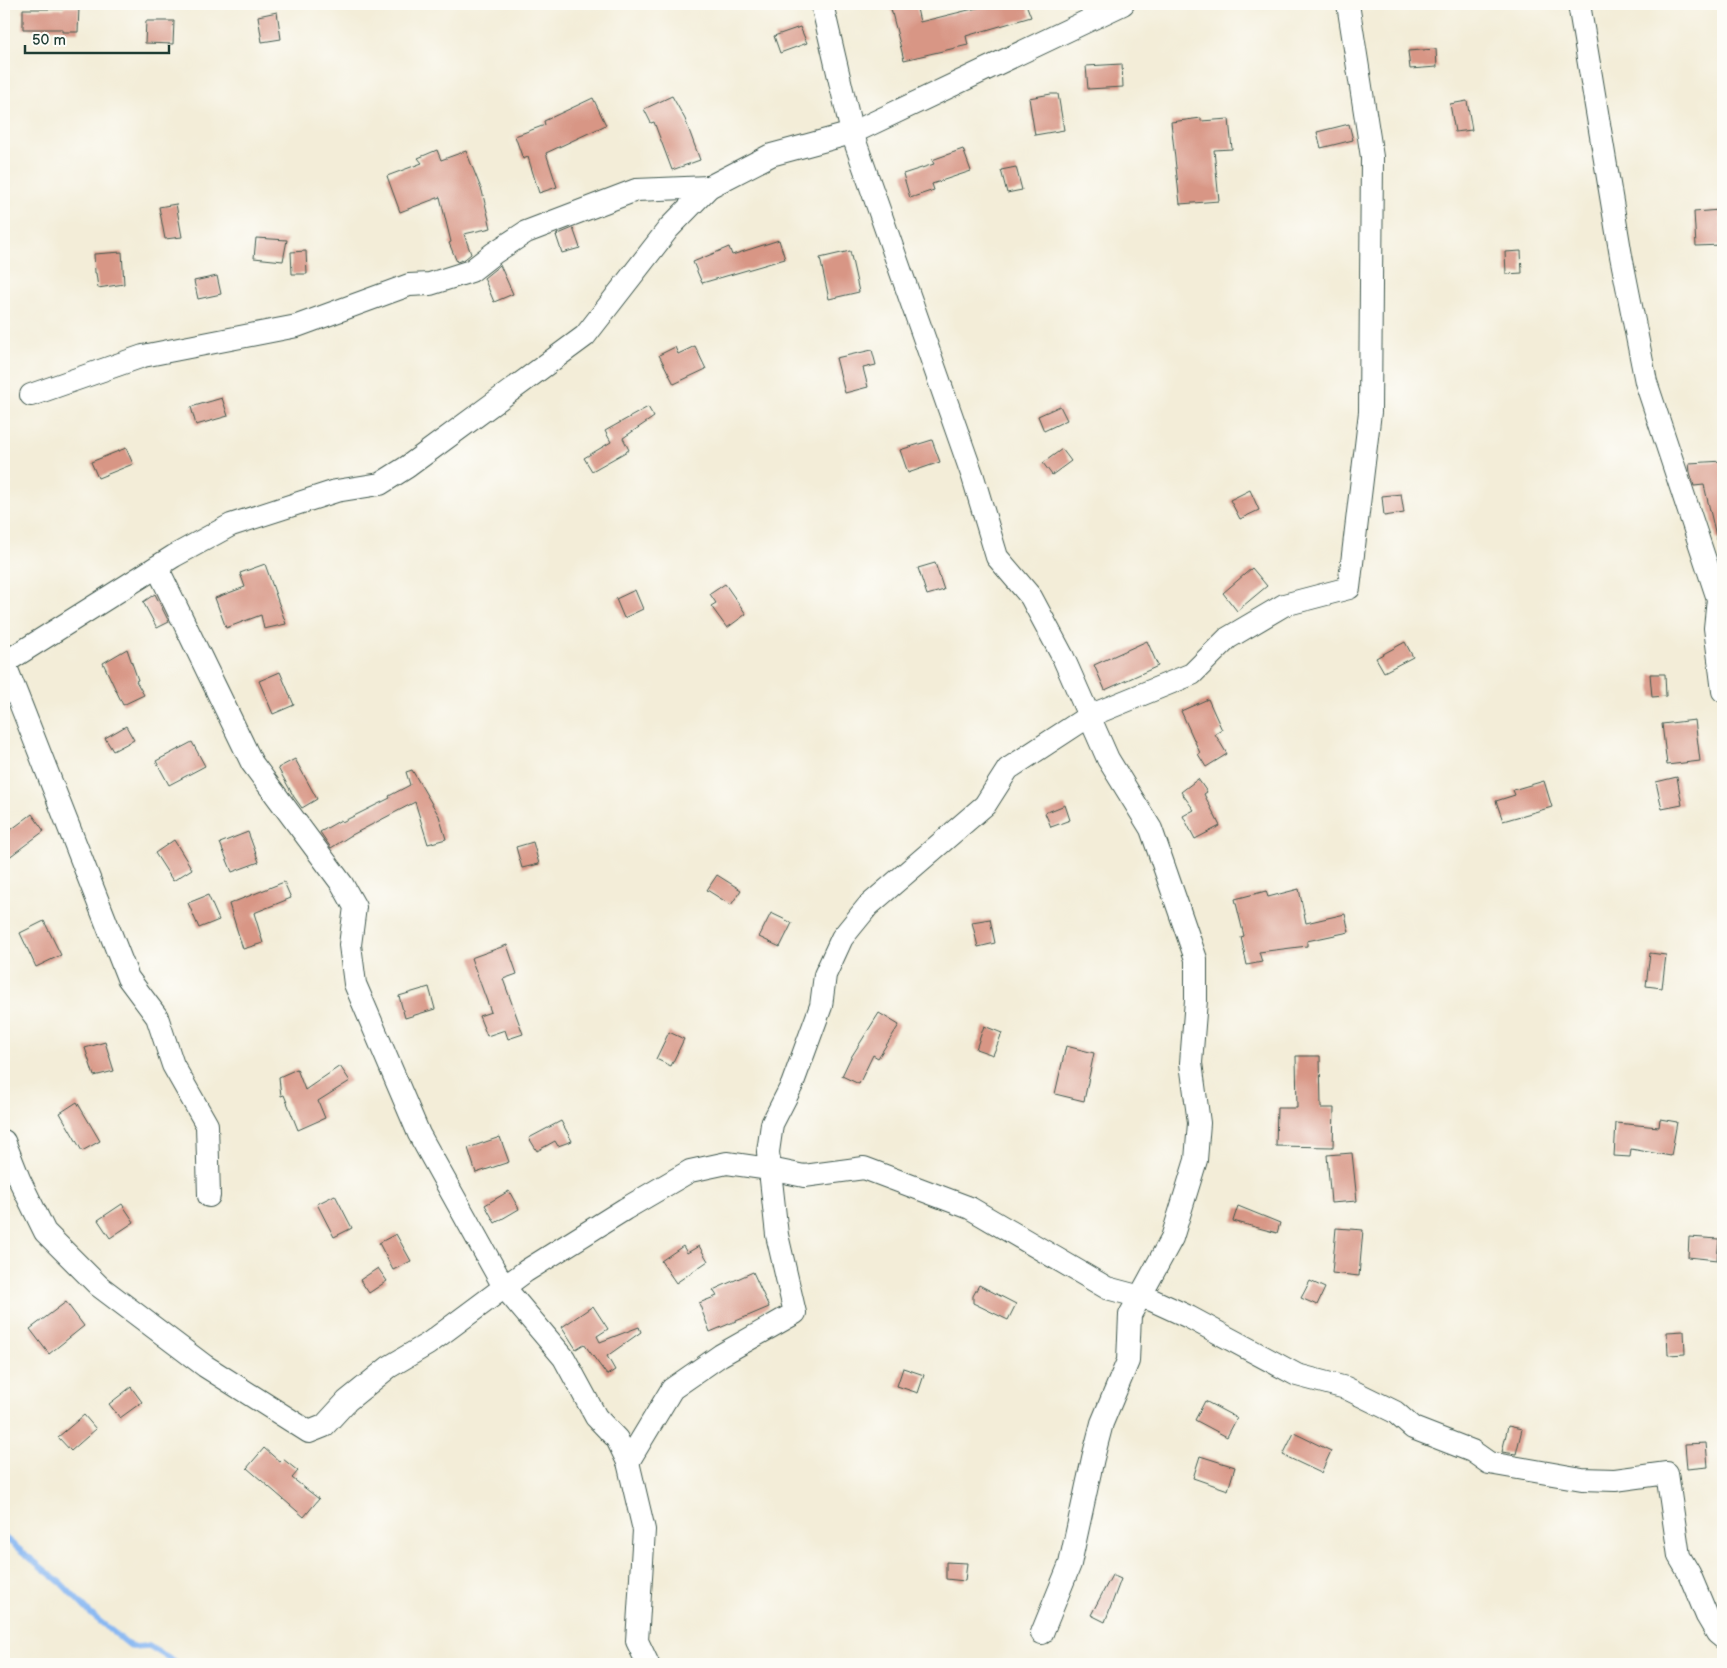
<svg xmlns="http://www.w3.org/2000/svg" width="1727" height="1668" font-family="'Balsamiq Sans',sans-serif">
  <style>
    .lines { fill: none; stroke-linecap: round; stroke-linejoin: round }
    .stream { stroke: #87b7f2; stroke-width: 5.5 }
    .building { fill: #d89685 }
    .street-casing { stroke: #3f574d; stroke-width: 24 }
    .street { stroke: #fff; stroke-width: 22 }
  </style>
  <rect width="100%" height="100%" fill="#fdfcf7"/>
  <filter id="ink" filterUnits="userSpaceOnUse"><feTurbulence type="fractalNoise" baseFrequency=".02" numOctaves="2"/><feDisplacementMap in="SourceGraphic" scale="10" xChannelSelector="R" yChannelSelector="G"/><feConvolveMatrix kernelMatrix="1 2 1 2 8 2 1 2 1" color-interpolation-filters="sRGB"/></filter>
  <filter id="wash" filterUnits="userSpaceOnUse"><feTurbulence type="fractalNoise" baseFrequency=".0096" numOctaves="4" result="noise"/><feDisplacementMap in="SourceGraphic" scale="20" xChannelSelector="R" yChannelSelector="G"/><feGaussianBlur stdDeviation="1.12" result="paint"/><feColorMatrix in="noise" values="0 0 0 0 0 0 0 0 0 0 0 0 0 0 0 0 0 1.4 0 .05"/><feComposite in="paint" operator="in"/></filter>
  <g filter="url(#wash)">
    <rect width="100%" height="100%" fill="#f3edd8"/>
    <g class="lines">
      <polyline class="stream" points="4,1537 61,1583 92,1615 132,1647 149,1646 178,1664"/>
    </g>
    <g id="blocks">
      <g class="building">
        <polygon points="912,4 916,4 920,22 981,7 980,4 1026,4 1031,17 966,36 968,45 904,60 891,9"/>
        <polygon points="63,7 79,7 78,32 62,32 62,29 23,29 23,9 63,9"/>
        <polygon points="277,12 281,39 262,42 258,16"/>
        <polygon points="146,21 174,21 173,44 145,43"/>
        <polygon points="800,27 807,43 780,53 774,36"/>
        <polygon points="1436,49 1437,67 1410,69 1408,51"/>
        <polygon points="1122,64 1123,87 1088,89 1086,66"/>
        <polygon points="1051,94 1058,94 1064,130 1035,135 1029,98"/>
        <polygon points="672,96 685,119 700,160 672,170 654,122 651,123 644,109"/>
        <polygon points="593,98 606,125 546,153 557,187 539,193 528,157 523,159 515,136 545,125 544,121"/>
        <polygon points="1467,101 1472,130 1455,132 1450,104"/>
        <polygon points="1201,118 1201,121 1229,119 1232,149 1214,150 1219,201 1180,204 1171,122"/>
        <polygon points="1349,124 1353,140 1321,148 1317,132"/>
        <polygon points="963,149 971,171 932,184 934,190 910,198 903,174 934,164 932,160"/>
        <polygon points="437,150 441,160 466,151 482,191 491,228 464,234 471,254 465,259 457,262 449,243 451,242 440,197 400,212 387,176 422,163 418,158"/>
        <polygon points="1016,167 1022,190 1007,193 1001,170"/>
        <polygon points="176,204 182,237 165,239 159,207"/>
        <polygon points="1720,210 1722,245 1696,246 1694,212"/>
        <polygon points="573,228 580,248 562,253 556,235"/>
        <polygon points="256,238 287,240 283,261 254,258"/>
        <polygon points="779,240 785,259 702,283 693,262 729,247 732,255"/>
        <polygon points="306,251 307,274 292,274 291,252"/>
        <polygon points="850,251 859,292 829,299 820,258"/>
        <polygon points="1521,251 1522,273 1506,274 1505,252"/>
        <polygon points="122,252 124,284 98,288 96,273 95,273 94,254"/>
        <polygon points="500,265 513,294 494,302 484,278"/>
        <polygon points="217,276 221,294 198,299 194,281"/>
        <polygon points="695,346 706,369 674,384 659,355 675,347 678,354"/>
        <polygon points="872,350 876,365 863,368 868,387 845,393 836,358"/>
        <polygon points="222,398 228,416 196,425 191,407"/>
        <polygon points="1060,406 1067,420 1044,431 1038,416"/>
        <polygon points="648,407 654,417 623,438 629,450 592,471 584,458 611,442 605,431"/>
        <polygon points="932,440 940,462 908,473 900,450"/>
        <polygon points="126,448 133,464 98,478 91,462"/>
        <polygon points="1062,449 1071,461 1052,475 1043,463"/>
        <polygon points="1723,461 1723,539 1717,540 1704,485 1694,486 1690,472 1689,463"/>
        <polygon points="1250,490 1259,510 1240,519 1230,500"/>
        <polygon points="1401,494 1404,513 1384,516 1382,496"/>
        <polygon points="935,563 944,590 927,595 918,568"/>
        <polygon points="265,564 286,624 264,629 261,615 226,628 215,598 245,587 240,573"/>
        <polygon points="1252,568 1267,586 1237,611 1223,593"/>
        <polygon points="725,584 746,614 727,628 711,606 716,603 710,594"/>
        <polygon points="635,590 643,609 624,618 616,599"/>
        <polygon points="155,594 169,622 157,628 143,602"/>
        <polygon points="1147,641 1158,666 1105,690 1094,665"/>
        <polygon points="1405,642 1413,657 1384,672 1376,658"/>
        <polygon points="127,649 138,680 136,681 144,695 123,705 103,663"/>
        <polygon points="280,672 294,705 273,714 259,681"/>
        <polygon points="1650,674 1665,674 1666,696 1652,697"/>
        <polygon points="1208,699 1222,730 1215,734 1227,754 1206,767 1198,754 1200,753 1181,711"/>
        <polygon points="1695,720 1700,761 1667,765 1662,724"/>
        <polygon points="126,726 134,740 113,751 105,738"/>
        <polygon points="192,742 205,766 169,785 156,761"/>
        <polygon points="295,759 317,799 302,808 294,797 278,768"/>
        <polygon points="412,770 439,816 446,839 428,844 415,802 350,836 331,848 320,832 341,820 342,822 390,798 389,796 410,785 406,772"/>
        <polygon points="1677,777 1682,805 1662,809 1656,782"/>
        <polygon points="1198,779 1207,792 1204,794 1220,826 1195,839 1183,816 1194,810 1181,792"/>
        <polygon points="1544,781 1552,807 1503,821 1496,801 1515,795 1513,790"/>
        <polygon points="1065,805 1070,820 1051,827 1045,813"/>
        <polygon points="32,814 44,831 4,861 4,835"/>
        <polygon points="248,832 259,862 232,872 220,843"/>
        <polygon points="174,840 192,869 173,881 155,853"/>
        <polygon points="533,842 539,864 522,868 516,847"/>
        <polygon points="717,875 741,890 731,905 707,890"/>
        <polygon points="284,882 291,898 254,913 263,943 243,949 229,904"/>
        <polygon points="1299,889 1306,923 1345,914 1349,932 1307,941 1307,946 1259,952 1262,962 1247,965 1241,937 1244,936 1235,899 1266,891 1268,897"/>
        <polygon points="208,895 219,920 199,928 188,903"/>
        <polygon points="771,913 792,923 780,947 759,937"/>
        <polygon points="990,919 995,943 978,947 972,922"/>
        <polygon points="44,921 61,955 36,967 20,933"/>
        <polygon points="507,945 517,974 503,979 523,1034 508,1039 505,1030 487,1036 479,1016 491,1012 471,958"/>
        <polygon points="1650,953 1666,955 1662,988 1646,986"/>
        <polygon points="429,987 435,1009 405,1018 399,996"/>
        <polygon points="879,1013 899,1025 878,1058 873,1055 859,1084 842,1076 850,1059"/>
        <polygon points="984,1026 1002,1033 993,1055 976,1049"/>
        <polygon points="669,1032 684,1039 671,1066 656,1059"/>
        <polygon points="105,1042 114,1071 94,1076 85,1048"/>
        <polygon points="1066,1046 1094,1053 1084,1101 1055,1094"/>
        <polygon points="1296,1056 1320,1056 1321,1108 1334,1108 1333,1147 1276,1146 1277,1108 1297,1108"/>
        <polygon points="340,1066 350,1081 318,1101 325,1118 298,1130 284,1095 281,1096 279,1077 297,1069 305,1090"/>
        <polygon points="77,1102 100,1141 82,1151 60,1113"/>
        <polygon points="1660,1119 1677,1122 1671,1156 1631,1149 1630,1157 1614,1156 1616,1123 1659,1127"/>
        <polygon points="561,1121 572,1141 558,1146 555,1141 537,1151 529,1138"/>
        <polygon points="500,1137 509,1162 476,1173 468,1148"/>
        <polygon points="1352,1153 1357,1201 1331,1203 1327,1155"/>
        <polygon points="509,1191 519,1209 495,1223 485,1205"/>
        <polygon points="335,1195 352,1228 334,1237 317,1204"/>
        <polygon points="122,1204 134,1222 110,1238 98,1220"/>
        <polygon points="1238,1206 1280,1223 1277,1233 1233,1221"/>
        <polygon points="1336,1228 1363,1230 1359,1276 1332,1273"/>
        <polygon points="396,1234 411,1261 393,1270 379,1243"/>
        <polygon points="1689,1237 1719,1239 1717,1260 1688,1257"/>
        <polygon points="683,1246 687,1253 699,1246 708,1261 676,1283 661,1261"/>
        <polygon points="378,1268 387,1281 369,1293 360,1280"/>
        <polygon points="753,1272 769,1307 710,1332 699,1303 717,1296 713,1290"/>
        <polygon points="1310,1281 1325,1288 1317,1305 1301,1298"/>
        <polygon points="979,1285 1016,1304 1008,1320 973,1303 973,1296"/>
        <polygon points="66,1302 84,1326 49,1354 30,1329"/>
        <polygon points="593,1306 608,1329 597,1336 600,1342 639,1327 641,1332 607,1356 615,1370 607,1375 584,1344 576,1349 562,1327"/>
        <polygon points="1684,1331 1685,1354 1668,1355 1667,1332"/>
        <polygon points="903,1368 924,1375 918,1393 897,1386"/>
        <polygon points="131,1387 142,1402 120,1418 109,1404"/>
        <polygon points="1205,1401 1237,1418 1227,1437 1195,1420"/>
        <polygon points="84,1415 96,1429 71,1451 58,1437"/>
        <polygon points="1508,1426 1522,1429 1516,1454 1502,1452"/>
        <polygon points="1294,1433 1331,1451 1321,1473 1283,1455"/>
        <polygon points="1706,1443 1708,1467 1687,1469 1685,1444"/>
        <polygon points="264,1448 280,1462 283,1459 298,1471 292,1478 319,1499 304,1517 247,1468"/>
        <polygon points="1200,1456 1235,1467 1228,1490 1193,1478"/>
        <polygon points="946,1562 967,1563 965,1581 946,1579"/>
        <polygon points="1112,1575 1121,1579 1105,1622 1091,1615"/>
      </g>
    </g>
  </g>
  <g filter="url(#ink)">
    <use href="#blocks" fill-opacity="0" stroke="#3f574d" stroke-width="1"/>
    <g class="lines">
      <g class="street-casing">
        <g id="street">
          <polyline points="822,4 852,133 973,477 997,557 1031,597 1063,657 1108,759 1151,829 1196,959 1196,1000 1191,1063 1199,1123 1196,1160 1172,1238 1130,1315 1128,1361 1102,1423 1093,1458 1070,1564 1042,1633"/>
          <polyline points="1579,4 1621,256 1646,382 1718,599 1715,628 1723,691"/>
          <polyline points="31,395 143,356 297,326 409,285 430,284 471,271 494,253 526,232 636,190 709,187"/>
          <polyline points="157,567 252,763 342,884 355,907 350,945 355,984 419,1134 504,1287 564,1358 596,1417 617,1439 628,1462"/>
          <polyline points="4,662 128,978 157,1017 173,1065 207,1125 209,1196"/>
          <polyline points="4,663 174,556 231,525 336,491 380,484 407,467 585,336 669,228 709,187 771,155 852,133 1123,4"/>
          <polyline points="4,1141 19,1179 45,1232 99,1286 205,1366 309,1432 324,1426 347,1401 389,1367 428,1344 526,1271 625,1209 690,1171 727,1163 770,1169 804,1176 864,1168 970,1208 1107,1288 1152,1300 1189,1317 1297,1375 1346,1388 1395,1412 1413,1428 1472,1451 1489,1463 1582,1479 1615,1480 1667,1473 1679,1556 1689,1573 1707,1616 1717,1633 1723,1638"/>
          <polyline points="648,1664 637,1641 644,1530 628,1462 672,1389 721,1355 795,1313 777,1235 768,1152 772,1124 792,1085 821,1006 825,975 842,938 868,906 985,805 1008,769 1089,716 1192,674 1228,638 1284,605 1349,588 1370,412 1372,157 1348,4"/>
        </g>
      </g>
      <use href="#street" class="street"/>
    </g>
  </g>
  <rect width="1727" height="1668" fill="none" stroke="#fdfcf7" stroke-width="20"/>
  <path d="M25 45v8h144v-8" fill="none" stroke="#1f3d34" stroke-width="2.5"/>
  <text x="32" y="45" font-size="15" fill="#1f3d34" stroke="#fdfcf7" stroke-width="4" paint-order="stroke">50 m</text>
</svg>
